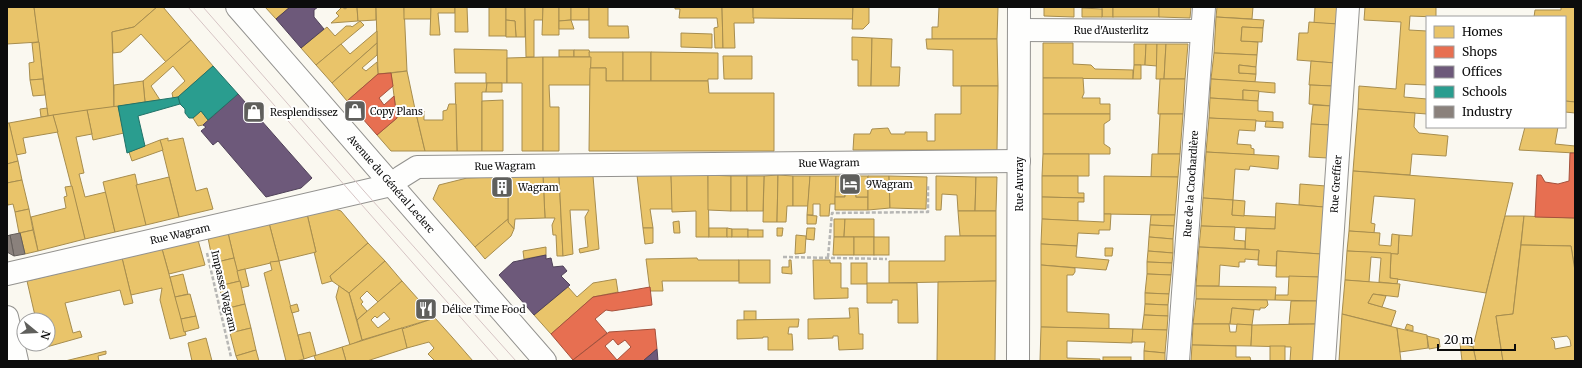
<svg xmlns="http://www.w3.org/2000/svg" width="1582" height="368" font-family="Merriweather,serif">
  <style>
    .homes { fill: #e9c46a; stroke: #a78d4e; fill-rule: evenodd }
    .shops { fill: #e76f51; stroke: #a5513c; fill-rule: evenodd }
    .offices { fill: #6d597a; stroke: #504259 }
    .schools { fill: #2a9d8f; stroke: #217268 }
    .industry { fill: #8a817c; stroke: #645e5a }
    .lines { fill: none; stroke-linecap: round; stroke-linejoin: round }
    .minor-casing { stroke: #93928f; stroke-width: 24 }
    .path { stroke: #b7b7b5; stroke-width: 2.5; stroke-dasharray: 4 2; stroke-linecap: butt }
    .minor { stroke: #fefefd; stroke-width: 22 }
    .tram { stroke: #d6c4c4; stroke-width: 1 }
    .labels { text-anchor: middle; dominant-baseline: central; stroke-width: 4; stroke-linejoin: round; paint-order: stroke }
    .street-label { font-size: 10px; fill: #0c0c0c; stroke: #fff }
    .poi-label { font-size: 10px; fill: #0c0c0c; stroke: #fff; text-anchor: start }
  </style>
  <rect width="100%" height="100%" fill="#faf8f0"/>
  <g class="homes">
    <polygon points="7,7 34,7 39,42 7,44"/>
    <polygon points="34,7 157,7 134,27 112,32 114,107 48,116"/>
    <polygon points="157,7 163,7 191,40 166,62 141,34 121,52 113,53 112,32 134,27"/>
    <polygon points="265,7 290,7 276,19"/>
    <polygon points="342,7 345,9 348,7 357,7 358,21 331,23 339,16 336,13"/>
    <polygon points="357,7 376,7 376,20 358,21"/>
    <polygon points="376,7 404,7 407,71 378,74"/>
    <rect x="404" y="7" width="27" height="12"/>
    <polygon points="431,7 455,7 455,13 438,13 440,35 430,35"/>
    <polygon points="455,7 467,7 468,32 455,32"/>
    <rect x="489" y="7" width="17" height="29"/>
    <polygon points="506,7 525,7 525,37 516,37 515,21 506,20"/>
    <polygon points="525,7 543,7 543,20 534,20 534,57 526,57"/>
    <polygon points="543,7 559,7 559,35 542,35"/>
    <polygon points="559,7 571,7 571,20 559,21"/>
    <rect x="571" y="7" width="18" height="13"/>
    <polygon points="589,7 608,7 608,26 628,26 629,38 589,38"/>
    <polygon points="675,7 722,7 723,48 715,48 714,28 718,27 717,18 679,18 680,9 675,9"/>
    <polygon points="722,7 753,7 754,23 734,23 735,48 723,48"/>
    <polygon points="753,7 853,7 853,19 753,18"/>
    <polygon points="853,7 869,7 869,23 863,29 852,29"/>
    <polygon points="939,7 998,7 997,39 932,39 932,27 938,27"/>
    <polygon points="1044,7 1074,7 1074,17 1044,16"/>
    <rect x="1102" y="7" width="11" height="10"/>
    <rect x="1113" y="7" width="46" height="10"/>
    <polygon points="1159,7 1191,7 1190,18 1159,17"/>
    <polygon points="1217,7 1253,7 1252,19 1216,17"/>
    <polygon points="1315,7 1339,7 1338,24 1314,23"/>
    <polygon points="1365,7 1436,7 1436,17 1410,16 1409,30 1427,31 1427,85 1405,84 1404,97 1427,99 1427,114 1358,109 1359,86 1396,89 1401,22 1364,20"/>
    <polygon points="1561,7 1575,7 1575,102 1565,101 1565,17 1534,17 1535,10 1561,10"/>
    <polygon points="1082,8 1102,9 1102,17 1082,17"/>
    <polygon points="1216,17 1264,20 1263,28 1242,27 1241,41 1258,42 1257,55 1214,53"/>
    <polygon points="506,20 515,21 516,37 506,37"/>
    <polygon points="571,20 574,29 559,29 559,21"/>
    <polygon points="360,21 364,25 316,65 301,48 327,27 335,36 346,26 351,26 352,27"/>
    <polygon points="1309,22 1338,24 1335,63 1297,60 1299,33 1308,33"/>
    <polygon points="1242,27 1263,28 1262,42 1241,41"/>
    <polygon points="377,31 377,43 332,83 316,65 341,44 350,54"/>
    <polygon points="681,33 712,34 712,48 681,47"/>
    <polygon points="852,37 872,38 871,86 858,86 858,60 852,60"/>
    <polygon points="872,38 892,39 891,67 900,67 899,86 871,86"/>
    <polygon points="926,39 997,39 998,86 953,86 953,50 927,49"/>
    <polygon points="191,40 213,66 178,97 173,98 172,93 185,81 173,66 151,86 160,100 145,102 143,81"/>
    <polygon points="39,42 43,79 30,80 29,63 34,62 32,43"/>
    <polygon points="377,43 377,55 362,68 366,71 377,62 378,74 347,101 332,83"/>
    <polygon points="1043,43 1073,43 1073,64 1091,65 1095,69 1133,70 1133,79 1043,78"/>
    <polygon points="1134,44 1146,44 1145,65 1134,65"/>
    <polygon points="1146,44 1157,44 1157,66 1145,65"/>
    <polygon points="1157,44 1166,44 1164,79 1156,79"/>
    <polygon points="1166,44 1188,44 1185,79 1164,79"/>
    <polygon points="454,49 507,50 507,83 486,83 486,73 455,73"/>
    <rect x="559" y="50" width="15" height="7"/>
    <polygon points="574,50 589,50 591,57 574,57"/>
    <polygon points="589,52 623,52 623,81 606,81 606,68 590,68"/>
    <rect x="623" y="52" width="28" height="29"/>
    <polygon points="651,52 718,53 718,79 708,79 708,81 651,81"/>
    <polygon points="1214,53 1257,55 1256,67 1239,65 1239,73 1256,74 1255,82 1211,79"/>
    <polygon points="723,56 752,56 752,79 724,79"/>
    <polygon points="543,57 543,151 522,151 522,83 507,83 507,58"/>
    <polygon points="543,57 591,57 590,85 549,85 550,107 559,107 559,151 543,151"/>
    <polygon points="1311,61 1335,63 1333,86 1309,85"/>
    <polygon points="1134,65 1141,65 1141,79 1133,79"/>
    <polygon points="1239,65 1256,67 1256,74 1239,73"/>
    <polygon points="590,68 606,68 606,81 708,81 709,93 774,93 774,151 589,151"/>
    <polygon points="407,71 415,109 425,151 391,151 377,135 397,118 391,73"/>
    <polygon points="1043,78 1083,78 1084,93 1082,98 1100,98 1100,104 1110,104 1110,114 1043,114"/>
    <polygon points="43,79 45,95 33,96 30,80"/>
    <polygon points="1160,79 1185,79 1183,114 1158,114"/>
    <polygon points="1211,79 1275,83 1275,93 1243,90 1243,100 1210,98"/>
    <polygon points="143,81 145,102 114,107 114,85"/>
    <polygon points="455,83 487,83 486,92 482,92 482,151 457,151"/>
    <polygon points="487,83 502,83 502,92 486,92"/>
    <polygon points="1310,85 1333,86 1332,106 1309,104"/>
    <polygon points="961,86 998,86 997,150 853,150 854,134 870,134 872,129 888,128 891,134 905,134 905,132 927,132 927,141 935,141 935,114 961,114"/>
    <polygon points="1243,90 1259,91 1258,101 1243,100"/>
    <polygon points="1210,98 1258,101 1258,111 1273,112 1273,122 1209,118"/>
    <polygon points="503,100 503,151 482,151 482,101"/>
    <polygon points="1565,101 1575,102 1575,113 1565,112"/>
    <polygon points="449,104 456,104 457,151 425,151 415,109 424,111 424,120 443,120 443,111 447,110"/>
    <polygon points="1313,105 1332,106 1330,125 1311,124"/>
    <polygon points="118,106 124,133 93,140 87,110"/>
    <polygon points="47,108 48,116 41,117 40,109"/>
    <polygon points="1358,109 1415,113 1414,127 1419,133 1448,136 1446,156 1412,154 1410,175 1353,171"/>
    <polygon points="87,110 92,134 76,137 84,173 79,174 85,197 106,192 115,232 85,239 53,115"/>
    <polygon points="201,111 208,120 203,125 198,126 193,118"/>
    <polygon points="1043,114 1110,114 1110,120 1104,124 1104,144 1110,148 1110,154 1043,154"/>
    <polygon points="1160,114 1183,114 1180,154 1158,154"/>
    <polygon points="53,115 58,132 23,138 26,153 16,155 9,123"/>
    <polygon points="1209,118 1256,120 1255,131 1239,130 1237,144 1251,145 1251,148 1254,149 1254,155 1206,152"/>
    <polygon points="1266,121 1283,122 1283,128 1265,127"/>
    <polygon points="7,123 9,123 18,161 7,164"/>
    <polygon points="1311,124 1330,125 1328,158 1309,157"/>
    <polygon points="1525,127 1558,127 1555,144 1575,146 1575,153 1519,150"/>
    <polygon points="168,138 168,141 183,138 196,191 207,188 213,209 179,217 160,140"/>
    <polygon points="160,140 163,150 132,161 129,152"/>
    <polygon points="1206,152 1279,156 1278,169 1250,166 1249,170 1235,169 1233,200 1203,198"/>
    <polygon points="1043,154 1089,154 1089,176 1042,176"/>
    <polygon points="1152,154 1180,154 1178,177 1151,177"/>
    <polygon points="18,161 22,180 7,183 7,164"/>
    <polygon points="1353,171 1513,183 1486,293 1390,278 1391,253 1398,254 1399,235 1412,236 1415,199 1374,196 1371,223 1375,224 1374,233 1349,231"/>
    <polygon points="135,174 146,225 115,232 103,182"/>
    <polygon points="637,175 671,175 673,209 650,209 653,228 643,228"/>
    <polygon points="671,175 708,175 709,237 696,237 696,211 672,212"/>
    <polygon points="708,175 731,176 731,211 708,210"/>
    <polygon points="778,175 777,222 763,222 764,176"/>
    <polygon points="778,175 793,176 793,206 787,206 786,222 777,222"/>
    <polygon points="543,176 559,176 563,256 557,256 556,235 553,235 552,225 555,218 545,218"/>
    <polygon points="543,176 545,218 515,219 514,229 508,222 508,177"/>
    <polygon points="559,176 593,176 599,249 580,253 579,249 588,247 585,217 589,210 570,210 573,254 563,256"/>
    <rect x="731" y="176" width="16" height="35"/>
    <polygon points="747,176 764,176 763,211 747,211"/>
    <polygon points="793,176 810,176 808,206 793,206"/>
    <polygon points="810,176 836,176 835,204 830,204 829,216 820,216 820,204 813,204 813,215 807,215"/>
    <polygon points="836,176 845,176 845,197 835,197"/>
    <polygon points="845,176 856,176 856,197 868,197 868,210 835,210 835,197 845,197"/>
    <rect x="856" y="176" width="12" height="21"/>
    <polygon points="868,176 889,176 890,208 868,210"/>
    <polygon points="889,176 927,177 926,209 890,208"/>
    <polygon points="936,176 976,177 975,211 958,211 957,195 942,194 941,210 936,210"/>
    <polygon points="1042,176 1078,176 1078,193 1084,193 1084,198 1042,197"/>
    <polygon points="1104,176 1178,177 1175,215 1104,214"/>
    <polygon points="169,177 179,217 146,225 136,185"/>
    <polygon points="495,177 508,177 508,197 495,198"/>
    <polygon points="495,177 495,198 508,197 508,219 475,247 433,199 439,185 467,178"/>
    <polygon points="976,177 997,177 996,211 975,211"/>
    <polygon points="22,180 29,209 15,212 13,204 8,205 7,201 7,183"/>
    <polygon points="1300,184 1326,186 1324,207 1299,205"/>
    <polygon points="72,186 85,239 38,251 31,217 66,208 64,197 67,196 65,187"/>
    <polygon points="1042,197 1084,198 1084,202 1078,202 1078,221 1042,219"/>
    <polygon points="1203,198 1233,200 1232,215 1276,217 1275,229 1201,226"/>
    <polygon points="1233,200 1245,201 1244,216 1232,215"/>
    <polygon points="1276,203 1324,207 1321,254 1277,251 1276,266 1258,265 1259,250 1245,249 1246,228 1275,229"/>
    <polygon points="332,208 341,211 368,243 330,276 332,281 322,284 314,252 316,252 307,214"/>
    <polygon points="29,209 33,230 19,233 15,212"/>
    <polygon points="958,211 996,211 996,236 960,236"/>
    <polygon points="307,214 316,252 279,261 269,223"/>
    <polygon points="1104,214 1111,214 1110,230 1099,230 1099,234 1078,233 1077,246 1041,244 1042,219 1104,222"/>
    <polygon points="807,215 817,216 816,224 807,224"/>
    <polygon points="1151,215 1175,215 1174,226 1150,225"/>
    <polygon points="1505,216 1524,216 1513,314 1496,316 1503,361 1476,361 1473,347"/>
    <polygon points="1524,216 1575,218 1575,271 1571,246 1521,245"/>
    <polygon points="508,219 508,222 514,229 511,236 485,259 475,247"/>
    <polygon points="834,219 845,219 844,237 834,237"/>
    <polygon points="845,219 874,219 874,237 844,237"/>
    <polygon points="679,221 680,233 674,233 673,222"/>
    <polygon points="269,223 279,261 237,271 228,233"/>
    <polygon points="1150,225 1174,226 1173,239 1149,237"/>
    <polygon points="1201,226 1235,227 1234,240 1245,241 1245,249 1199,247"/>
    <polygon points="643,228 653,228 653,243 645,244"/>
    <rect x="709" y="228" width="18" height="9"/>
    <polygon points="727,228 732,229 732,237 727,237"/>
    <polygon points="777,228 783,228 782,236 777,236"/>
    <polygon points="807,228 815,228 814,240 806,239"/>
    <rect x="732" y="229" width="16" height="8"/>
    <polygon points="33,230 38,251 25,254 20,233"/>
    <rect x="748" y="230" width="15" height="7"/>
    <polygon points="1349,231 1380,233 1379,245 1391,246 1392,234 1399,235 1398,254 1347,251"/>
    <polygon points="228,233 234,258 213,263 208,238"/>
    <polygon points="796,235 806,236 805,253 795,254"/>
    <polygon points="945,236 996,236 996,281 889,283 889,261 945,261"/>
    <polygon points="834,237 854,237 854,255 833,255"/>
    <rect x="854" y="237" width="20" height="18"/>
    <rect x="874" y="237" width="15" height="18"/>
    <polygon points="1149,237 1173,239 1173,253 1148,251"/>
    <polygon points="198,240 205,265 169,274 162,249"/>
    <polygon points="368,243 385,261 349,293 332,281 330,276"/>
    <polygon points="1041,244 1077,246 1076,257 1109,260 1106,270 1041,265"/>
    <path d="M1521 245 1571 246 1575 271V361H1503L1496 316 1513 314ZM1567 336 1570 340 1571 346 1555 349 1554 341 1551 338Z"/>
    <polygon points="546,247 546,255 524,259 523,251"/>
    <polygon points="1199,247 1259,250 1258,260 1245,259 1245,262 1239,262 1239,267 1220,265 1219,286 1196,286"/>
    <polygon points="1105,248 1113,248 1112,256 1105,256"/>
    <polygon points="162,249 186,335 170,339 160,300 162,288 131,295 122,258"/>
    <polygon points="1148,251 1173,253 1172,263 1147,262"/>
    <polygon points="1277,251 1321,254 1320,277 1276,277"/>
    <polygon points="1347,251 1391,253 1390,278 1398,279 1397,284 1379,282 1381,258 1371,257 1369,282 1345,280"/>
    <polygon points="122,258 133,303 124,305 120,290 65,303 73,333 80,331 82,337 43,348 42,344 48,344 48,320 36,320 27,281"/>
    <polygon points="234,258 240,281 219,286 213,263"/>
    <polygon points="697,258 698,260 739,260 739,281 662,281 663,291 650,291 646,259"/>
    <rect x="739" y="260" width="31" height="23"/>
    <polygon points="789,260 791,260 792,274 782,273 782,267 789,267"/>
    <polygon points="813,260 830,260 830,263 841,263 841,288 848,288 848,298 814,299"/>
    <polygon points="279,261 304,359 296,361 286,361 264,273 272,270 270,262"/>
    <polygon points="385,261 402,281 378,302 367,291 360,298 363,302 361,304 367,311 357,320 349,293"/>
    <polygon points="1147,262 1172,263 1171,275 1147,274"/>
    <rect x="851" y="263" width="16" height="21"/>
    <polygon points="1041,265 1075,268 1075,272 1073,275 1067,275 1067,312 1109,314 1109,329 1041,327"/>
    <polygon points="245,269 249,286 241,288 237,271"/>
    <polygon points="183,274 188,294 175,297 170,277"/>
    <polygon points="1147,274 1171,275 1169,294 1145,293"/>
    <polygon points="1289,276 1320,277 1318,301 1275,300 1275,295 1288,295"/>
    <polygon points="616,279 618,292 593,297 551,334 534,315 568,287 577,297 593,283"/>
    <polygon points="1345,280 1400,284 1398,297 1373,294 1368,303 1396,311 1391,326 1342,314"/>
    <polygon points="240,281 245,304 225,309 219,286"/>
    <path d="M402 281 435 318 362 340 357 320ZM384 312 390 319 378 328 371 320 375 316 377 318Z"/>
    <polygon points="996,281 995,361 937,361 938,282"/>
    <polygon points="867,283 917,283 918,323 898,323 898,300 892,300 892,303 867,303"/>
    <polygon points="339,286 349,293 362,340 350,345 336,297"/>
    <polygon points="1196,286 1276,287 1275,300 1196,299"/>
    <polygon points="1145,293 1169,294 1168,305 1145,304"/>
    <polygon points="190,294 196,316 181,319 175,297"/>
    <polygon points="1373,294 1386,296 1382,307 1368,303"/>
    <polygon points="1196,299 1267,300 1268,305 1265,308 1260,308 1260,310 1232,308 1230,324 1193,324"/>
    <polygon points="1291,301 1318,301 1316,324 1289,324"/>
    <polygon points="245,304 251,328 230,333 225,309"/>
    <polygon points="297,304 299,311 292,313 290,306"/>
    <polygon points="1145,304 1168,305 1168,316 1144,315"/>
    <polygon points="849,308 858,308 859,334 863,334 863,349 839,350 838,336 833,336 833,338 808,339 808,319 850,318"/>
    <polygon points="1232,308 1254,310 1252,325 1230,324"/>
    <rect x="744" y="311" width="12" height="9"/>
    <polygon points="1342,314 1397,328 1401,361 1339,361"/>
    <polygon points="1144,315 1168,316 1167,330 1142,330"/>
    <polygon points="196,316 199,328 184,332 181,319"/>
    <polygon points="435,318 452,337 473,361 435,361 428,354 434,348 429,342 407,348 402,329"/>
    <polygon points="799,319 798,327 789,327 788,334 792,334 793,350 768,350 768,337 763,337 763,338 737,339 737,320"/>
    <polygon points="1193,324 1229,324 1230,332 1236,332 1237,324 1252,325 1251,346 1192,345"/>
    <polygon points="1316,324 1314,361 1290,361 1291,347 1251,346 1252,325"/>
    <polygon points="1407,324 1413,326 1413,331 1405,329"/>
    <polygon points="1041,327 1133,329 1132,343 1067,341 1067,358 1100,359 1100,361 1040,361"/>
    <polygon points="251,328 256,350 236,356 230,333"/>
    <polygon points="402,328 407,348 367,361 346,361 342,347"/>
    <polygon points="1397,328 1427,335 1428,348 1400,352"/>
    <polygon points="1133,329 1167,330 1165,353 1144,351 1145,342 1132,342"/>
    <polygon points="310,332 316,355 304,359 298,335"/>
    <polygon points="1427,336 1439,339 1440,347 1429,349"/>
    <polygon points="206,338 212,361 192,361 188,343"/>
    <polygon points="1460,343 1473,347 1476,361 1462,361"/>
    <polygon points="1192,345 1236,346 1236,357 1250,357 1251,361 1191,361"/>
    <rect x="1270" y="346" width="15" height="15"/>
    <polygon points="342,347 346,361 316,361 314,356"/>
    <polygon points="256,350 259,361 238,361 236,356"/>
    <polygon points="106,351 106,354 98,356 99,361 65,361"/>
    <polygon points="1144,351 1165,353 1165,361 1144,361"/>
    <rect x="1103" y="357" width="28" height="4"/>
  </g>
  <g class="shops">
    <polygon points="391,73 393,86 379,98 384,105 394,96 397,118 377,135 347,101 378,74"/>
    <polygon points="1570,153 1575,153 1575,218 1535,217 1537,175 1541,175 1545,182 1558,184 1569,181"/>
    <polygon points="650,287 652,305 612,311 606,310 595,319 607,333 573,360 551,334 593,297"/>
    <path d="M655 329 657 349 643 361H574L573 360 609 332ZM613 339 618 345 625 340 631 347 617 360 605 346Z"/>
  </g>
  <g class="offices">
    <polygon points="290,7 318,7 314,10 314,17 324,29 301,48 276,19"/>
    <polygon points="238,94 312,178 301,188 266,197 218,141 213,145 201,131 206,127 203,125"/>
    <polygon points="546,255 546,259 551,258 553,267 563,266 567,271 561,276 570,285 534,315 499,275 513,262"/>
    <polygon points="657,349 658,361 643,361"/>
  </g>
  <g class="schools">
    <polygon points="213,66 238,94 208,120 201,111 193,118 189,118 185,113 185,109 180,104 178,97"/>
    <polygon points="178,97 180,104 138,116 145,146 127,153 118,106"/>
  </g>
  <g class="industry">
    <polygon points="20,233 25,254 14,256 10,235"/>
    <polygon points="10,235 14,256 7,252 7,236"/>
  </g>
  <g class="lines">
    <g class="minor-casing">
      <g id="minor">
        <polyline points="237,7 545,361"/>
        <polyline points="1019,30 1202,31"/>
        <polyline points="7,274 391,185 401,177 417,167 1019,161"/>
        <polyline points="7,317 17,361"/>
        <polyline points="1018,361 1019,7"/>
        <polyline points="1178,361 1204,7"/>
        <polyline points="1324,361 1348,7"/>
      </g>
    </g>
    <g class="path">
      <polyline points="207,253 231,357"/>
      <polyline points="783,257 887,259"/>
      <polyline points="828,257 832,213 928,212 928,186"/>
    </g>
    <use href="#minor" class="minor"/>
    <g class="tram">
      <polyline points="188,7 499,361"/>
      <polyline points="203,7 364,191 516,361"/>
    </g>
  </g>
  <defs>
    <g id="shop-square" transform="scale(1.15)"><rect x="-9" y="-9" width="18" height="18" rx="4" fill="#5f5f5c" stroke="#fff"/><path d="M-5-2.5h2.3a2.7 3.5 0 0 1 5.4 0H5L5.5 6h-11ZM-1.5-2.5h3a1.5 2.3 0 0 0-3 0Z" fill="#fff"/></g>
    <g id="hotel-square" transform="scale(1.15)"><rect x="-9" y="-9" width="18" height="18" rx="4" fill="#5f5f5c" stroke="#fff"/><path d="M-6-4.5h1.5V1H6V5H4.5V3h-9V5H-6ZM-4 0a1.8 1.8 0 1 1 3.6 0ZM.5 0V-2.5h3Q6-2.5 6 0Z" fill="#fff"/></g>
    <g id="building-square" transform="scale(1.15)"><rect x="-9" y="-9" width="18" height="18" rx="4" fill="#5f5f5c" stroke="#fff"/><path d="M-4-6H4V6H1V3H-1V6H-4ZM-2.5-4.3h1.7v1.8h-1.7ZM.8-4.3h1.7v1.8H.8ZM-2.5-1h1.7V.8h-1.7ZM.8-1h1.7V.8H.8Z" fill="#fff"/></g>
    <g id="restaurant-square" transform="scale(1.15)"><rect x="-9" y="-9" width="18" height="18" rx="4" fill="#5f5f5c" stroke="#fff"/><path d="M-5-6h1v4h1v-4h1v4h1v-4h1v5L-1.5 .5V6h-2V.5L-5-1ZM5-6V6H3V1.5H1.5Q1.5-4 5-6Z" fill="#fff"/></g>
  </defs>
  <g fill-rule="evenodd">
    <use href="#shop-square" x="355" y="111"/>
    <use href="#shop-square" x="254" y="112"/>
    <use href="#hotel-square" x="850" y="184"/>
    <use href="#building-square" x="502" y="187"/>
    <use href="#restaurant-square" x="426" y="309"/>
  </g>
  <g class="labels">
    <g class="street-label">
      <text x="1111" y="30">Rue d'Austerlitz</text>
      <text transform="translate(829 163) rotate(-1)">Rue Wagram</text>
      <text transform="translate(505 166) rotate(-1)">Rue Wagram</text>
      <text transform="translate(391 184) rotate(49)">Avenue du Général Leclerc</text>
      <text transform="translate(1019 184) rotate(-90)">Rue Auvray</text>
      <text transform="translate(1191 184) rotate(-86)">Rue de la Crochardière</text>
      <text transform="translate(1336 184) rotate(-86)">Rue Greffier</text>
      <text transform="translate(180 234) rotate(-13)">Rue Wagram</text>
      <text transform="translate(224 291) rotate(77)">Impasse Wagram</text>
    </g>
    <g class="poi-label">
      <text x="370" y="111">Copy Plans</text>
      <text x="270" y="112">Resplendissez</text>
      <text x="866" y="184">9Wagram</text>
      <text x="518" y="187">Wagram</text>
      <text x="442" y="309">Délice Time Food</text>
    </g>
  </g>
  <rect width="1582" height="368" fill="none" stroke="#0c0c0c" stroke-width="16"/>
  <rect x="1426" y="16" width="140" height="112" fill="#ffffff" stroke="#9e9e9e"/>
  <rect x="1434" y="26" width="20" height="12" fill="#e9c46a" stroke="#9e9e9e"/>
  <text x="1462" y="36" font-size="12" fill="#0c0c0c">Homes</text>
  <rect x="1434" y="46" width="20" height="12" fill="#e76f51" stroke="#9e9e9e"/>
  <text x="1462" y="56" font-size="12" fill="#0c0c0c">Shops</text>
  <rect x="1434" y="66" width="20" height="12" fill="#6d597a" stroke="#9e9e9e"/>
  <text x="1462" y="76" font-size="12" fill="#0c0c0c">Offices</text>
  <rect x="1434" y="86" width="20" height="12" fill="#2a9d8f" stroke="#9e9e9e"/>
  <text x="1462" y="96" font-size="12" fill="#0c0c0c">Schools</text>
  <rect x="1434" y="106" width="20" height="12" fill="#8a817c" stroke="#9e9e9e"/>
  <text x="1462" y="116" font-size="12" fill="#0c0c0c">Industry</text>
  <g transform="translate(36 332) rotate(108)"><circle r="19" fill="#ffffff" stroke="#9e9e9e"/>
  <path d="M0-3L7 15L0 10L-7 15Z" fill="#5f5f5c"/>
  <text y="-6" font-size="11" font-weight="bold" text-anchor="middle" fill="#0c0c0c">N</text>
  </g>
  <path d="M1438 344v6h77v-6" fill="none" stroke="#0c0c0c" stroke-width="2"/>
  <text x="1444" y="344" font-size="12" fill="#0c0c0c" stroke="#ffffff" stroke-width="3" paint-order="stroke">20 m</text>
</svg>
